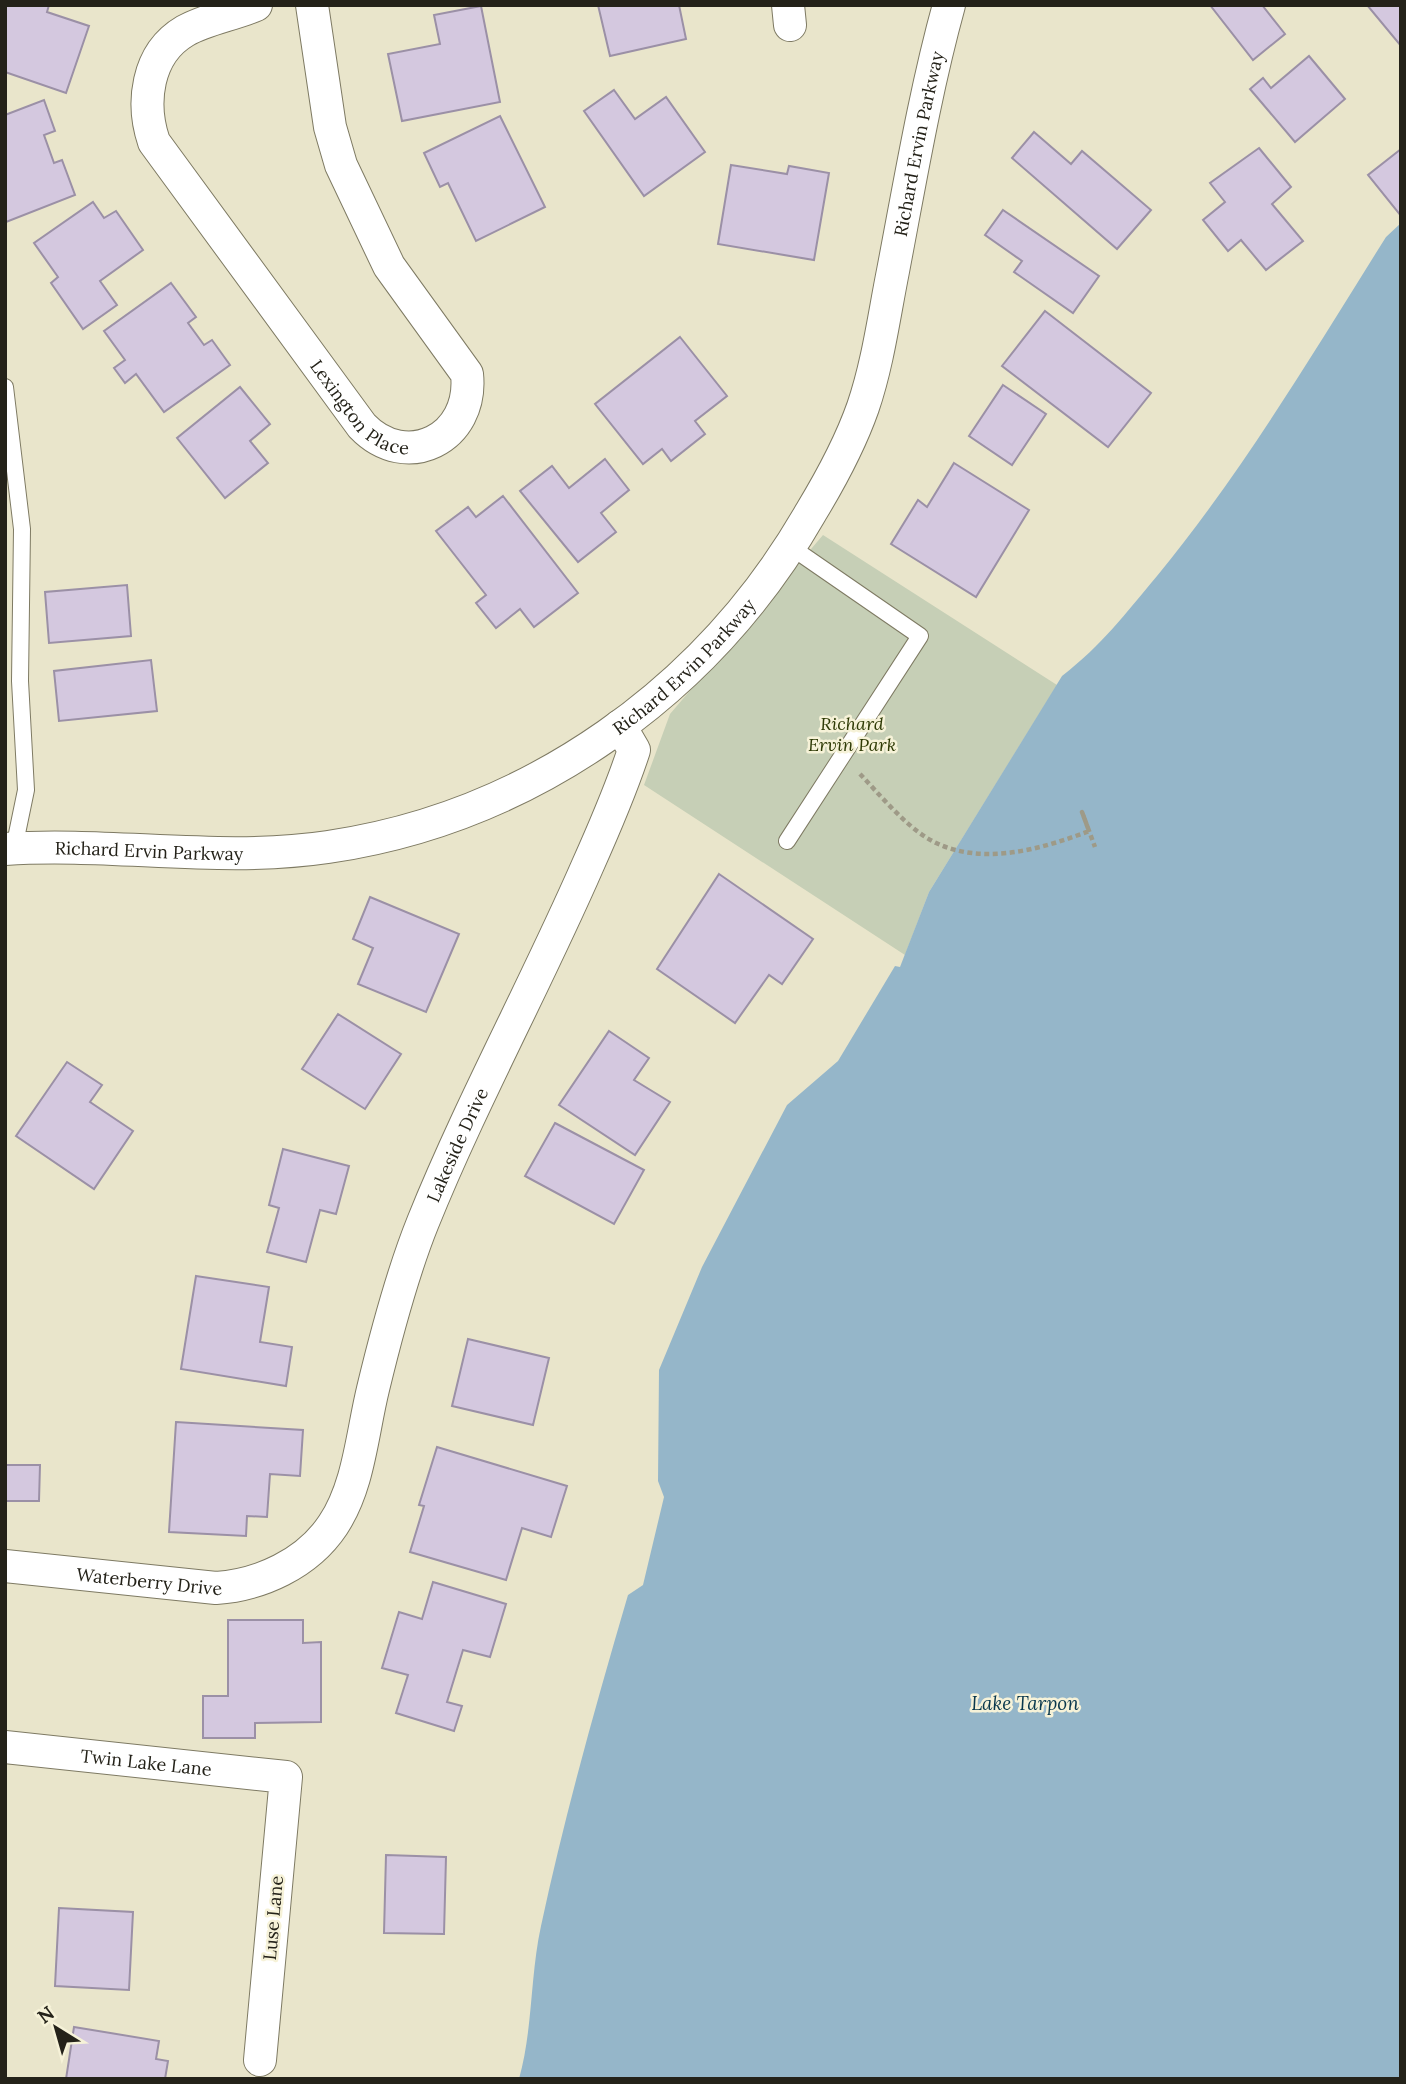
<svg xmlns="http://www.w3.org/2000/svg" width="1406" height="2084" font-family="Lora,serif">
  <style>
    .green { fill: #c6cfb6 }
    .water { fill: #95b6c9 }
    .building { fill: #d4c8df; stroke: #9b90a6; stroke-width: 2 }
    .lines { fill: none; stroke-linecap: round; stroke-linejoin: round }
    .lane-casing { stroke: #7e7a63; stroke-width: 18 }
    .street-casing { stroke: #7e7a63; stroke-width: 34 }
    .path { stroke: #9e9a87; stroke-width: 4.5; stroke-dasharray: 5 3.5; stroke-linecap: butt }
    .lane { stroke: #fff; stroke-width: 16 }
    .street { stroke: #fff; stroke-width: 32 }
    .labels { text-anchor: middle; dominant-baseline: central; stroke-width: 5; stroke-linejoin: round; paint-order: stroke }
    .street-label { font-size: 18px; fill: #242219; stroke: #f6f2d8 }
    .park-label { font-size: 18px; font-style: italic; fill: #2f3b06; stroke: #f6f2d8 }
    .water-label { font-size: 19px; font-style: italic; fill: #08374c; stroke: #f6f2d8 }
  </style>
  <rect width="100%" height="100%" fill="#e9e5cb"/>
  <polygon class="green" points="823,535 1057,685 929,892 905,955 644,785 670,714"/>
  <path class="water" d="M1401 223V2079H519C533 2029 530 1976 541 1926 565 1814 596 1704 628 1595L643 1585 664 1497 658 1481 659 1370 702 1267 787 1105 838 1061 895 966 900 967 929 892 1062 676C1102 645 1125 614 1157 576 1244 470 1313 353 1386 237Z"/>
  <g class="building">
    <polygon points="5,5 49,5 47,12 89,26 66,93 5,72"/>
    <polygon points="598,5 679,5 686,39 610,56"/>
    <polygon points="1210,5 1262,5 1285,34 1253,60"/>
    <polygon points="1367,5 1401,5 1401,46"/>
    <polygon points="481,6 500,102 402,121 388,54 440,44 434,15"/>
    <polygon points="1309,56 1345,99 1295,142 1250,89 1263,78 1271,88"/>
    <polygon points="614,90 635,119 666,97 705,152 644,196 584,111"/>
    <polygon points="44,100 55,131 44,135 54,163 62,160 75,195 6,222 5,115"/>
    <polygon points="500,116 545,207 476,241 448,183 440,187 424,153"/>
    <polygon points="1034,132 1071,164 1082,151 1151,210 1117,249 1012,158"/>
    <polygon points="1259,148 1291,187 1272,204 1303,241 1266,270 1241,240 1228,251 1203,220 1225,202 1210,183"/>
    <polygon points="1401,149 1401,216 1368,175"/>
    <polygon points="731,165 787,174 789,166 829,173 814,260 718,244"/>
    <polygon points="93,202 104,218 116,211 143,250 100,281 117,305 83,329 51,283 58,277 34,243"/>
    <polygon points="1003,210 1099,276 1073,313 1014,272 1022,261 985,235"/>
    <polygon points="171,283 196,317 188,323 204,345 212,340 230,365 164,412 136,374 125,383 114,368 125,360 104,331"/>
    <polygon points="1045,311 1151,393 1108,447 1002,366"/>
    <polygon points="680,337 727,396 695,421 705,434 671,461 662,449 643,464 595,404"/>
    <polygon points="1003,385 1046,414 1012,465 969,436"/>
    <polygon points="240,387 270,424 250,441 268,463 225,498 177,438"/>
    <polygon points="605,459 629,490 601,513 616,532 578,562 520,491 552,466 569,488"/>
    <polygon points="954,463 1029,510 976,597 891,544 918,500 927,507"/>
    <polygon points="503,496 578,593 534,627 520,609 496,628 476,603 486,595 436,531 468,507 476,517"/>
    <polygon points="127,585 131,636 49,643 45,592"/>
    <polygon points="151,660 157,711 59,721 54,671"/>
    <polygon points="719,874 813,939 782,984 769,975 735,1023 657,969"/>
    <polygon points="370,897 459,934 426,1012 358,984 373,948 353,939"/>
    <polygon points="338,1014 401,1054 365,1109 302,1069"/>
    <polygon points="609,1031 649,1058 634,1080 670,1102 635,1155 559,1105"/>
    <polygon points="67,1062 102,1085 90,1102 133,1131 94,1189 16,1136"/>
    <polygon points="555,1123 644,1170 614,1224 525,1176"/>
    <polygon points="283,1149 349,1166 336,1214 320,1210 306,1262 267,1252 279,1208 269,1205"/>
    <polygon points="196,1276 269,1287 260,1342 292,1347 286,1386 181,1369"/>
    <polygon points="468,1339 549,1358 533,1425 452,1406"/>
    <polygon points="176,1422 303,1430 300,1476 270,1474 267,1517 247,1516 246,1536 169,1532"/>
    <polygon points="437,1447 567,1486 551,1537 522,1528 506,1580 410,1552 424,1506 419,1505"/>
    <polygon points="5,1465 40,1465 39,1501 5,1501"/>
    <polygon points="433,1582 506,1604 490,1657 463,1650 447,1702 462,1706 454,1731 396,1713 408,1675 382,1668 399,1612 422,1619"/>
    <polygon points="228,1620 303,1620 303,1643 321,1642 321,1722 255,1723 255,1738 203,1738 203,1696 228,1696"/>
    <polygon points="386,1855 446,1857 444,1934 384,1933"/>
    <polygon points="59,1908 133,1912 129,1990 55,1986"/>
    <polygon points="74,2027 159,2041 156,2059 168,2061 165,2079 66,2079"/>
  </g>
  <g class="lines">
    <g class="lane-casing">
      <g id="lane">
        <polyline points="5,387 22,529 20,681 26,790 14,848"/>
        <polyline points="787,841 920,636 791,547"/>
      </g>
    </g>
    <g class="street-casing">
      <g id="street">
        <path id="s1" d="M256 5C233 15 206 19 185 31 146 54 141 104 154 142L362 426C406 472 474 439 467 374L389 266 341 165 330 127 312 5"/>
        <polyline points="788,5 790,25"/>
        <path id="s2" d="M5 849C113 842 221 863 328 847 532 817 709 690 811 512 831 479 850 444 863 407 878 363 884 316 893 271 910 182 925 92 949 5"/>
        <path id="s3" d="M5 1566 216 1588C260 1585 307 1564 333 1525 359 1486 362 1434 373 1389 386 1335 402 1274 423 1222 471 1103 535 986 587 867 604 829 621 790 634 750L620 726"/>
        <path id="s4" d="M5 1747 286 1777 260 2060"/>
      </g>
    </g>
    <path class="path" d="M860 774C880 795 902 822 927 838 976 868 1040 850 1089 831L1082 812 1095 847"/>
    <use href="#lane" class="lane"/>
    <use href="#street" class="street"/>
  </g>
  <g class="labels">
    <g class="street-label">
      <text stroke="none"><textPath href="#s2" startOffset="1318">Richard Ervin Parkway</textPath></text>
      <text stroke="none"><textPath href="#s1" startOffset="539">Lexington Place</textPath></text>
      <text stroke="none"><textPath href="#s2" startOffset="730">Richard Ervin Parkway</textPath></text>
      <text stroke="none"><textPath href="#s2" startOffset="144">Richard Ervin Parkway</textPath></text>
      <text stroke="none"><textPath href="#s3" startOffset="751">Lakeside Drive</textPath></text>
      <text stroke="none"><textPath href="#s3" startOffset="145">Waterberry Drive</textPath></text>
      <text stroke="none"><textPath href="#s4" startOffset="142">Twin Lake Lane</textPath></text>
      <text transform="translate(273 1918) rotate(-85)">Luse Lane</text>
    </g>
    <g class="park-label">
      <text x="852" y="723">Richard<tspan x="852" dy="21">Ervin Park</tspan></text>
    </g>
    <g class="water-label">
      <text x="1025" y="1703">Lake Tarpon</text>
    </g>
  </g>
  <rect width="1406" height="2084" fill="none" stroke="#242219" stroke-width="14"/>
  <g transform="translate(56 2028) rotate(323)" stroke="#f6f2d8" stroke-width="5" paint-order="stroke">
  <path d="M0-5L12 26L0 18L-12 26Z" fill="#242219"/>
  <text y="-10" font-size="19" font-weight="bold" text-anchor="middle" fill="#242219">N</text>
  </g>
</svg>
